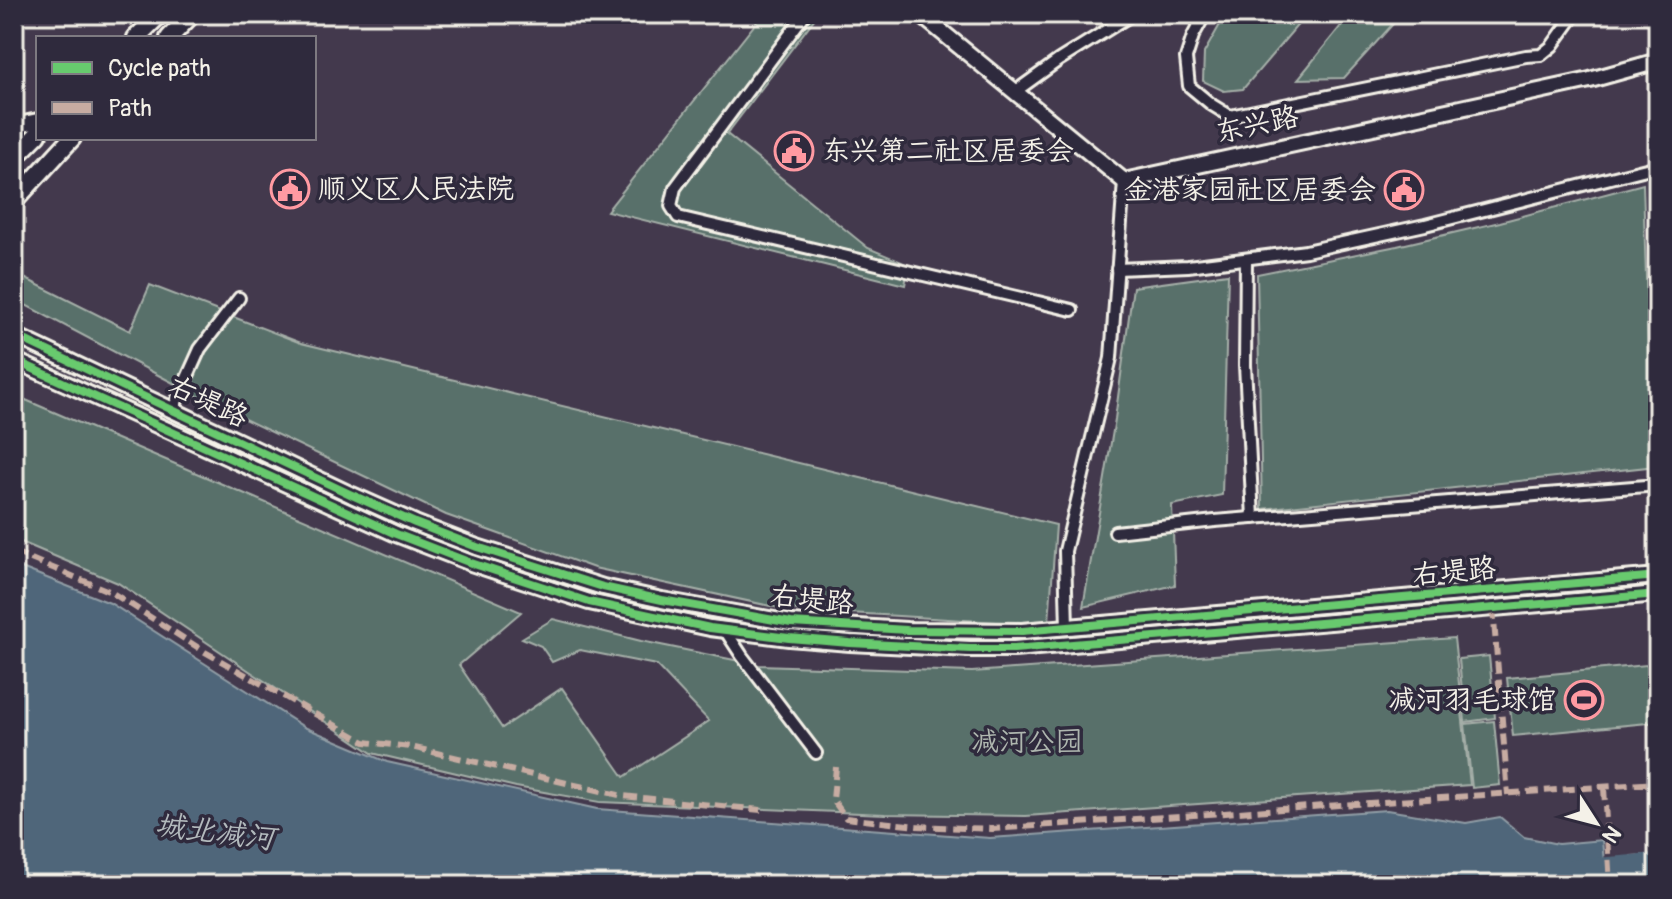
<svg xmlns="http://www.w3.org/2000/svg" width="1672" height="899" font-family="Pangolin,'LXGW WenKai TC',sans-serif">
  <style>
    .green { fill: #586f6a; stroke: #a6b0a9; stroke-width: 2 }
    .water { fill: #4f667a; stroke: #919ea6; stroke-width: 2 }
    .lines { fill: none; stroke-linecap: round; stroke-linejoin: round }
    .river { stroke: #4f667a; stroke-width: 24 }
    .street-casing { stroke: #f4f1e8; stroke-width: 16 }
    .secondary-casing { stroke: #f4f1e8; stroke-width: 20 }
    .primary-casing { stroke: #f4f1e8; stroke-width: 22 }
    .street { stroke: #2f2a3d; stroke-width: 10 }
    .secondary { stroke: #2f2a3d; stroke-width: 14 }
    .primary { stroke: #2f2a3d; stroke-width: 16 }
    .quiet { stroke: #c7aca2; stroke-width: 6; stroke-dasharray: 12 6; stroke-linecap: butt }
    .cycleway-casing { stroke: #2f2a3d; stroke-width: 13 }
    .cycleway { stroke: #67ca6e; stroke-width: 8 }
    .labels { text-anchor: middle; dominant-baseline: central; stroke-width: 7; stroke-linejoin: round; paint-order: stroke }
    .street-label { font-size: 28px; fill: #f4f1e8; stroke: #2f2a3d }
    .poi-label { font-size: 28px; fill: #f4f1e8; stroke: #2f2a3d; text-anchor: start }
    .park-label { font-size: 28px; fill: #aeb6af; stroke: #2f2a3d }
    .water-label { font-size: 30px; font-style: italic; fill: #b2b9bc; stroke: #2f2a3d }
  </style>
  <rect width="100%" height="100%" fill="#43394d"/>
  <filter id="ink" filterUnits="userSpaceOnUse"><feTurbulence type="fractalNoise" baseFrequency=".0125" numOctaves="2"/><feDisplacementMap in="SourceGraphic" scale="16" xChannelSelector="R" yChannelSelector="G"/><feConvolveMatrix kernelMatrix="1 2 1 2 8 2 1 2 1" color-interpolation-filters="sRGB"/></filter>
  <g filter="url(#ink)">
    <g class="green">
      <polygon points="763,14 818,14 727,134 868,248 909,265 905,285 607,211"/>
      <polygon points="1226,14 1307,14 1243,89 1224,91 1203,81 1204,53"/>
      <polygon points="1338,14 1402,14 1344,78 1298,79 1345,21"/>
      <polygon points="1643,184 1648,340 1656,466 1262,509 1257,274 1397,246 1500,222"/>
      <polygon points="14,273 130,331 150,285 301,343 1056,525 1049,622 997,622 784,609 594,568 446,515 215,405 14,299"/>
      <polygon points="1228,274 1222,495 1172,505 1175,585 1083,607 1115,419 1133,287"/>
      <polygon points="14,395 521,612 459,665 502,728 562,688 624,777 709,721 656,665 580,650 552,662 541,646 522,638 553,619 641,641 759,665 972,672 1454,638 1470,785 1026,816 885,814 600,802 516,787 372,753 118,583 14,539"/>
      <polygon points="1489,656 1495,718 1465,722 1459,659"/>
      <polygon points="1657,664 1658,722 1513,736 1507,678"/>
      <polygon points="1494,721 1500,785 1472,788 1465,724"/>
    </g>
    <g class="water">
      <polygon points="14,565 110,603 304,727 387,762 597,809 990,838 1387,810 1466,823 1500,817 1524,837 1558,844 1602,840 1606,885 14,885"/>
      <polygon points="1658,854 1658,885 1634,885 1631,856"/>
    </g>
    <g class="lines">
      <polyline class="river" points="1573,872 1658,865"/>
      <g class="street-casing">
        <g id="street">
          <polyline points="805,14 675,188 671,206 678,217 1072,310"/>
          <polyline points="1205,14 1193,36 1186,58 1189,86 1212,105 1230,116 1526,56 1541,55 1552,46 1575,14"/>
          <polyline points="1016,91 1059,60 1131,15 1140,14"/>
          <polyline points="1246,259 1245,365 1253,518"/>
          <polyline points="1117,269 1188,266 1306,251 1425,225 1658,166"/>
          <polyline points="173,409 200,349 239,298"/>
          <polyline points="1115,532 1215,521 1658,485"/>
          <polyline points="1067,628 1065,551 1111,358 1124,181"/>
          <polyline points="725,630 742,656 816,753"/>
        </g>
      </g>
      <g class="secondary-casing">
        <g id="secondary">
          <polyline points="920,14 1124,181 1590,80 1658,61"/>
          <polyline points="14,126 38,121"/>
          <polyline points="14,335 352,495 415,523 477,547 603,587 662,600 791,623 907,630 1022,631 1658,576"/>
          <polyline points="14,360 396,534 471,563 589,602 710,628 789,638 850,643 970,649 1014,649 1658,594"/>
        </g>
      </g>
      <g class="primary-casing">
        <g id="primary">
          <polyline points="136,38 160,14"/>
          <polyline points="169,38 192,14"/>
          <polyline points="14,158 38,134"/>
          <polyline points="14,201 72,138"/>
        </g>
      </g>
      <use href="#street" class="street"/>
      <use href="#secondary" class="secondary"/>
      <use href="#primary" class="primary"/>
      <g class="quiet">
        <polyline points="14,552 111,592 205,652 365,742 411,747 623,796 761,810"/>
        <polyline points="1493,608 1508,795"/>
        <polyline points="836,767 833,800 846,818 917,826 992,829 1658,783"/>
        <polyline points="1604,788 1610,885"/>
      </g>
      <g class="cycleway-casing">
        <g id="cycleway">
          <polyline points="14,335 352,495 415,523 477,547 603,587 662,600 791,623 907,630 1022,631 1658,576"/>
          <polyline points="14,360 396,534 471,563 589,602 710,628 789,638 850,643 970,649 1014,649 1658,594"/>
        </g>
      </g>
      <use href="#cycleway" class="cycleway"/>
    </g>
  </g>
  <defs>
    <g id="civic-ring" transform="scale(2)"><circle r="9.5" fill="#2f2a3d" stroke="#ff9aa2" stroke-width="1.5"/><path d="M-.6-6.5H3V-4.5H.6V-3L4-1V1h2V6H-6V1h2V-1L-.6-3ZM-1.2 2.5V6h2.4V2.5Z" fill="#ff9aa2"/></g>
    <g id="stadium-ring" transform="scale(2)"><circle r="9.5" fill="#2f2a3d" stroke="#ff9aa2" stroke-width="1.5"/><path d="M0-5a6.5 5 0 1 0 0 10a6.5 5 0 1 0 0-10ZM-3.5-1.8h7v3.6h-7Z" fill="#ff9aa2"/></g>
  </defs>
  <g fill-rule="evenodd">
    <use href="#civic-ring" x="794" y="151"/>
    <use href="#civic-ring" x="290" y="189"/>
    <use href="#civic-ring" x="1404" y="190"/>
    <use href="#stadium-ring" x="1584" y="700"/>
  </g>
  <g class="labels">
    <g class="street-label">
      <text transform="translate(1257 125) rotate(-12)">东兴路</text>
      <text transform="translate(208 402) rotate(25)">右堤路</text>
      <text transform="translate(1454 572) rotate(-5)">右堤路</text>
      <text transform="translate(812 600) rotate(6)">右堤路</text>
    </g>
    <g class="poi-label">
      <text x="822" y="151">东兴第二社区居委会</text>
      <text x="318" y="189">顺义区人民法院</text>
      <text x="1376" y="190" text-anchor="end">金港家园社区居委会</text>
      <text x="1556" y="700" text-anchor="end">减河羽毛球馆</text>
    </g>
    <g class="park-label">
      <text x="1027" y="742">减河公园</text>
    </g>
    <g class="water-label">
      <text transform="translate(215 832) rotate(7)">城北减河</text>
    </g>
  </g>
  <rect width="1672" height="899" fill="none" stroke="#2f2a3d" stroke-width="48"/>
  <rect x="24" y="24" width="1624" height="851" fill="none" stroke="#f4f1e8" stroke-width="3" filter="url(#ink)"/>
  <rect x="36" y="36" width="280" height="104" fill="#2f2a3d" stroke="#7e7a81" stroke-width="2"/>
  <rect x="52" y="62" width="40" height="12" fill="#67ca6e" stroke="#7e7a81" stroke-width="2"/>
  <text x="108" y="76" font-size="24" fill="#f4f1e8">Cycle path</text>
  <rect x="52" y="102" width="40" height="12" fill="#c7aca2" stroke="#7e7a81" stroke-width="2"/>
  <text x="108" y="116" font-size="24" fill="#f4f1e8">Path</text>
  <g transform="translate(1596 823) rotate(126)" stroke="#2f2a3d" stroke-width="6" paint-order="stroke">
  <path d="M0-6L14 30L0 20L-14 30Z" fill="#f4f1e8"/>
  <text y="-12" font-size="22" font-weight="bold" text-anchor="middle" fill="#f4f1e8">N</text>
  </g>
</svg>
